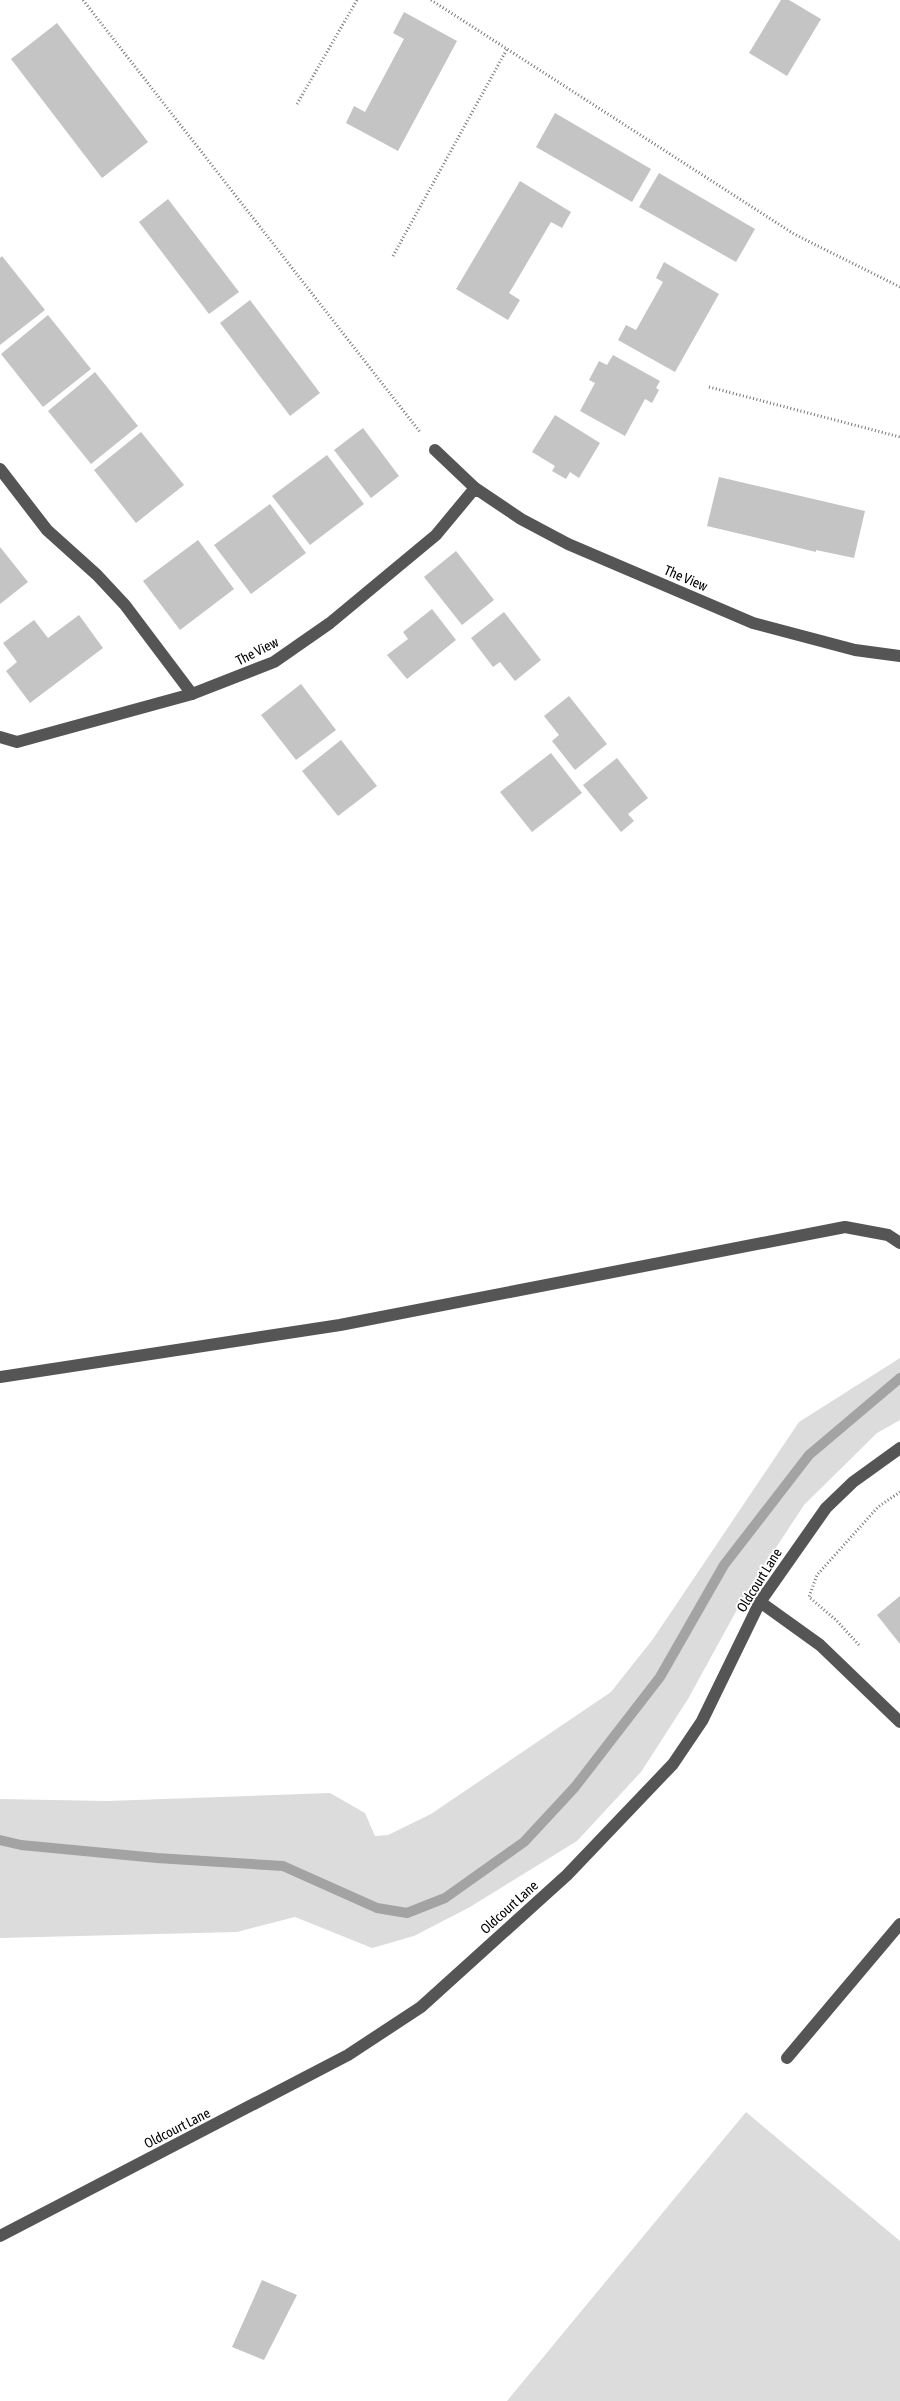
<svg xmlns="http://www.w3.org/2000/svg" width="900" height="2401" font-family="'Asap Condensed',sans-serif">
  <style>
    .green { fill: #dcdcdc }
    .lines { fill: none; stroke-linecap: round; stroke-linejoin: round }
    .stream { stroke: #a3a3a3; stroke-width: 10 }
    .building { fill: #c4c4c4 }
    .path { stroke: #777; stroke-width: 3; stroke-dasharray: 1 2.5; stroke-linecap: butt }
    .minor { stroke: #555; stroke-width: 12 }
    .labels { text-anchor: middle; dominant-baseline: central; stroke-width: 4; stroke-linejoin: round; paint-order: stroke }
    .street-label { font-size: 14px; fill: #000; stroke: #fff }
  </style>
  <rect width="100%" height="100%" fill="#fff"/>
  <g class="green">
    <polygon points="900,1358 900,1420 877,1433 804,1505 745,1595 688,1699 641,1772 577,1841 470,1907 414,1936 372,1948 295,1917 237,1932 0,1938 0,1799 107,1801 330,1793 365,1813 375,1836 388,1835 431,1814 611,1692 653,1639 799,1422"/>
    <polygon points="746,2112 900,2241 900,2401 507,2401"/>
  </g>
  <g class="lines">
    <polyline class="stream" points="0,1840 21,1845 157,1858 283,1866 377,1908 407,1913 445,1898 524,1842 575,1787 660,1677 724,1565 809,1455 900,1378"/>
  </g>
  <g class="building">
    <polygon points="781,0 789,0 821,19 787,76 749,53"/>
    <polygon points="404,12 457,41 398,151 346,123 354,106 365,112 404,39 393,33"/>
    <polygon points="57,23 148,142 102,178 11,59"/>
    <polygon points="555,113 651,169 632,202 536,147"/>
    <polygon points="659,173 755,229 736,262 639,207"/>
    <polygon points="520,181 571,212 562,228 551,222 514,285 509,293 520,300 508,320 456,289"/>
    <polygon points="168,199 239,292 209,314 139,222"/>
    <polygon points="2,256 45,310 0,345 0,258"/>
    <polygon points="664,262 719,294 675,372 618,340 626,325 636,330 663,282 656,278"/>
    <polygon points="250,300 320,393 290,416 220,323"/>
    <polygon points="48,315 91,369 43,407 1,354"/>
    <polygon points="613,355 660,381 656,388 659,390 652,403 645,399 625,436 580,411 595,383 589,380 599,361 607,365"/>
    <polygon points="95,372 138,426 91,464 48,411"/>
    <polygon points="555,415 600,443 579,478 570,472 566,479 552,471 555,466 532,452"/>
    <polygon points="363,428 399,476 371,498 334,450"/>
    <polygon points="141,432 184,485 136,523 94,470"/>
    <polygon points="327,455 364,504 310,545 272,496"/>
    <polygon points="719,477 865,511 854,558 816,550 816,552 707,526"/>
    <polygon points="270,504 306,553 251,594 214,545"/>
    <polygon points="198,540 234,589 180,630 143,581"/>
    <polygon points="0,547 28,582 0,604"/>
    <polygon points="456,551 494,600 462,625 424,577"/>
    <polygon points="432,609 456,640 407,679 387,655 408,639 403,632"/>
    <polygon points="504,612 541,660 515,681 500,662 493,667 471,638"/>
    <polygon points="79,615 103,648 30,703 6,671 17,662 3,643 34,620 48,638"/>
    <polygon points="301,684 336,730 296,760 261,715"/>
    <polygon points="569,696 607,744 575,770 552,741 559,735 544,716"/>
    <polygon points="341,740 377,786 338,816 302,771"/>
    <polygon points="551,753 582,793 532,832 500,792"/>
    <polygon points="617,758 648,798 628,814 634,821 621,832 583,785"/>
    <polygon points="900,1596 900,1644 877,1615"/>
    <polygon points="262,2280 297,2295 264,2360 232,2347"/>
  </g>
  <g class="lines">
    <g class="path">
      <polyline points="83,0 420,432"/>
      <polyline points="431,0 794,234 900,287"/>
      <polyline points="297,104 357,0"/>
      <polyline points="393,256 507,49"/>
      <polyline points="709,387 900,437"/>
      <polyline points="859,1645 836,1620 809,1597 817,1575 878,1507 900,1492"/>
    </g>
    <g class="minor">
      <polyline points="435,450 475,488"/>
      <polyline points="0,469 47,530 97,575 125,605 192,694"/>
      <polyline points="0,737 17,742 192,694 274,662 330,623 436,535 475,488 521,519 568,544 753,623 855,650 900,656"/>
      <polyline points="0,1377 340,1325 845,1227 888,1235 900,1243"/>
      <polyline points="760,1602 820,1645 900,1722"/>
      <polyline points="787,2058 900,1924"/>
      <polyline points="0,2236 348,2055 421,2007 567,1875 673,1764 702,1721 760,1602 826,1508 853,1482 900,1448"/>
    </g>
  </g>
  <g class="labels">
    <g class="street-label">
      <text transform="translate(686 578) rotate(23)">The View</text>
      <text transform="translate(257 651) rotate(-27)">The View</text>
      <text transform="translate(759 1580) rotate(-58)">Oldcourt Lane</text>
      <text transform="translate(509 1907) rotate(-42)">Oldcourt Lane</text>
      <text transform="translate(177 2128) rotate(-27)">Oldcourt Lane</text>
    </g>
  </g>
</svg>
